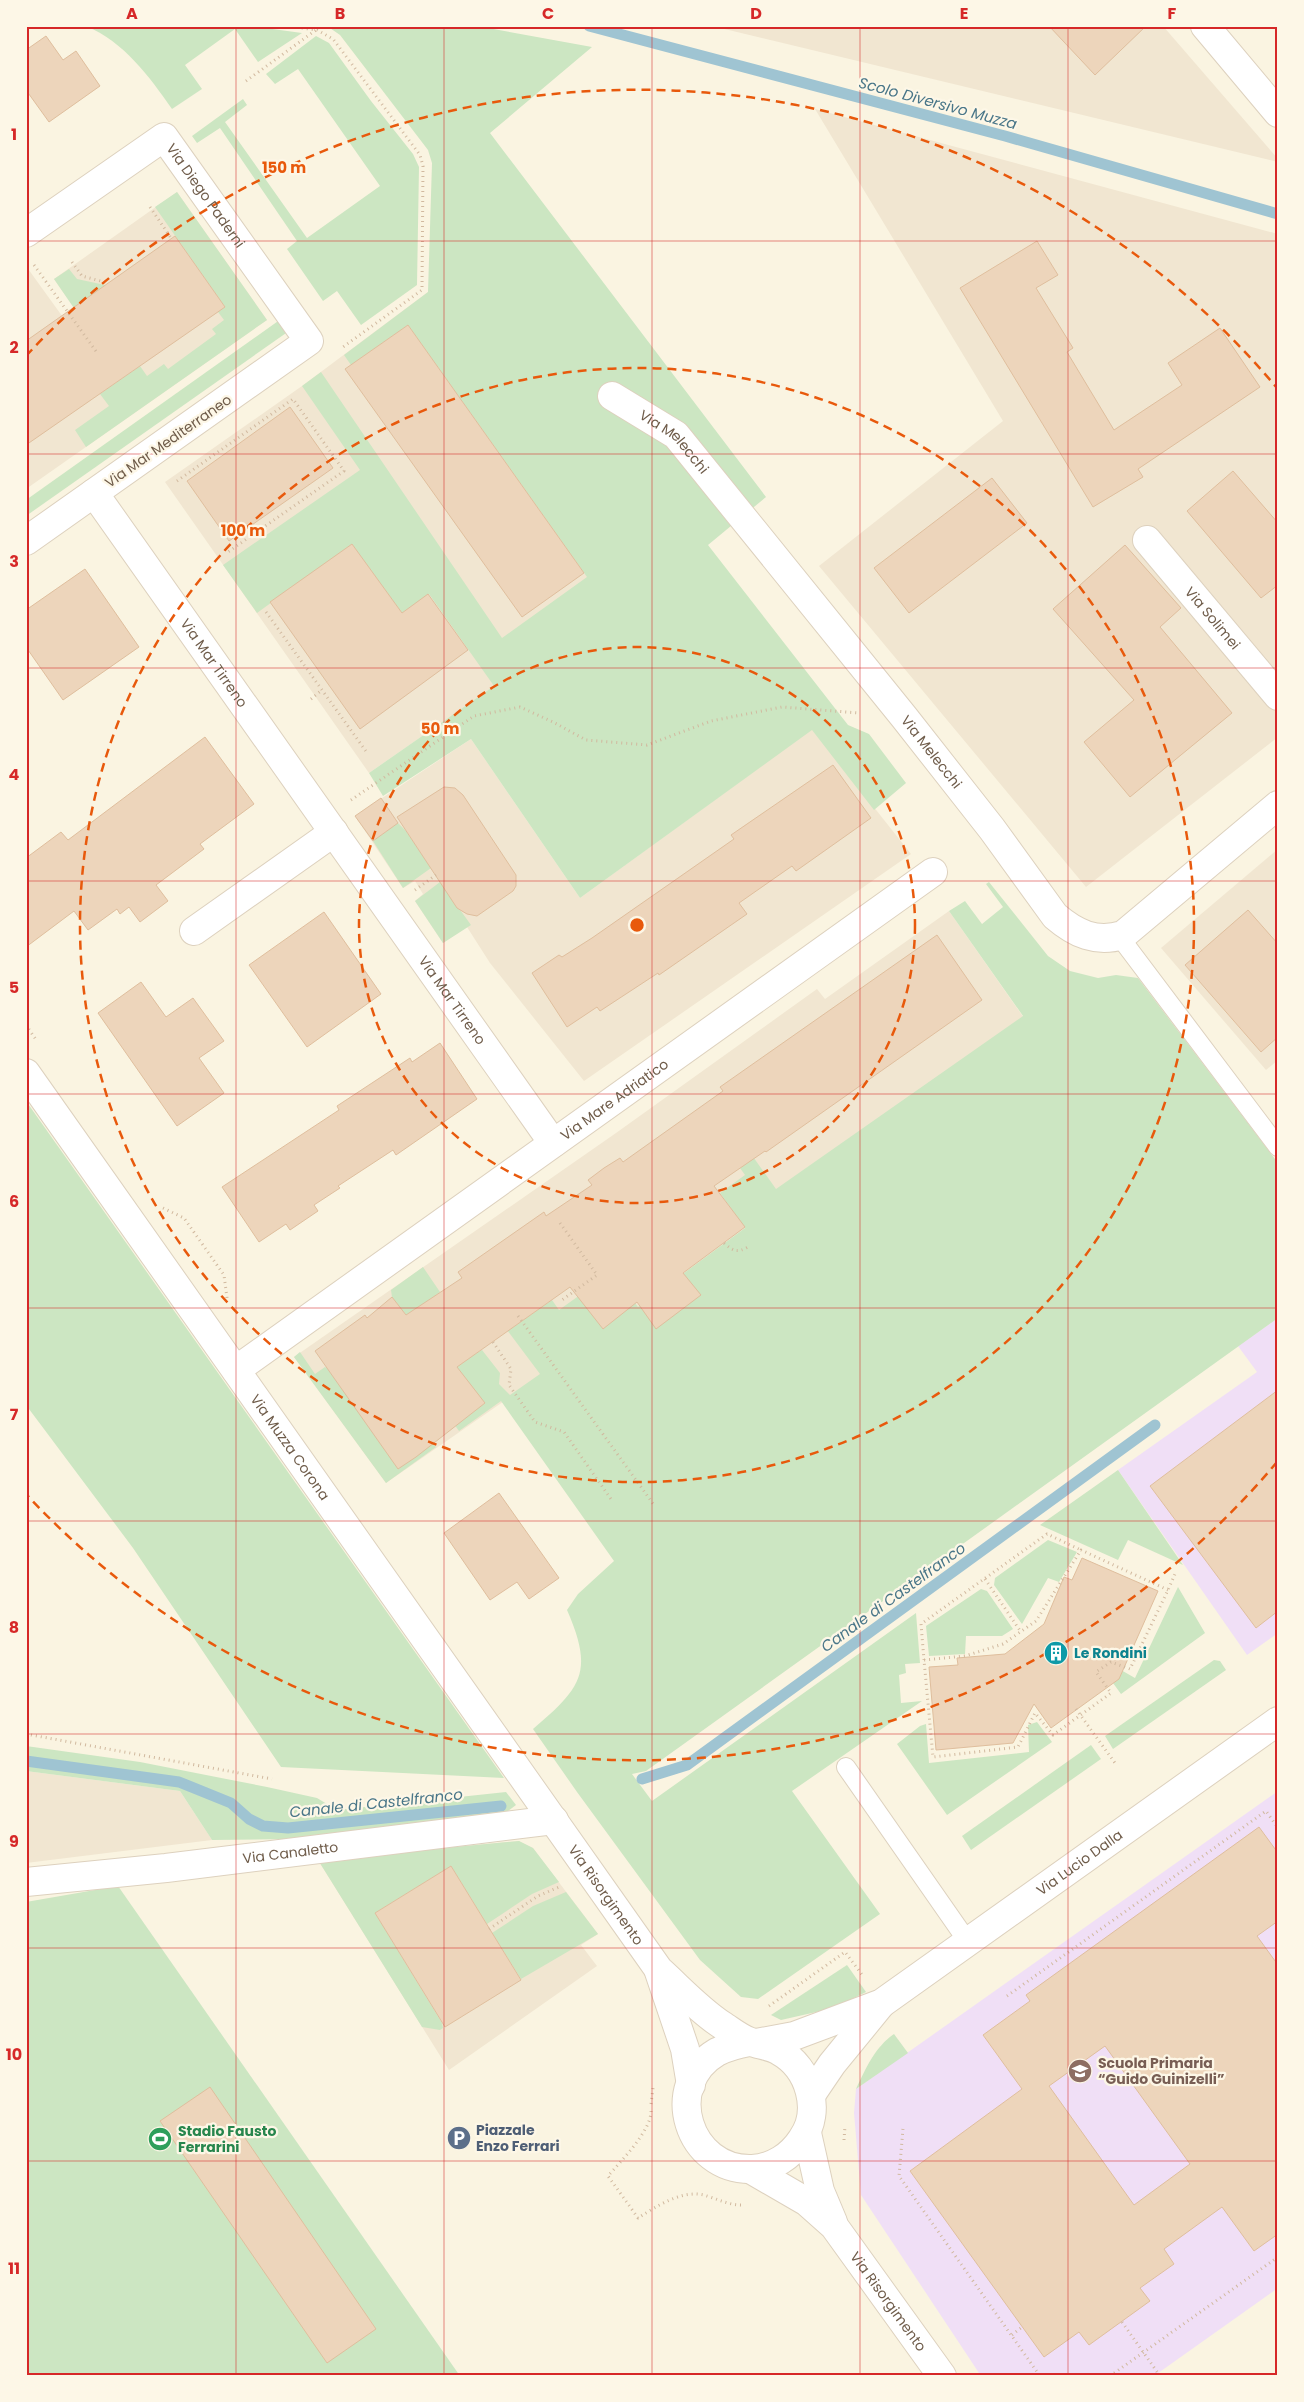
<svg xmlns="http://www.w3.org/2000/svg" width="1304" height="2402" font-family="Poppins,sans-serif">
  <style>
    .residential { fill: #f1e6d1 }
    .education { fill: #f0dff6 }
    .green { fill: #cce6c2 }
    .lines { fill: none; stroke-linecap: round; stroke-linejoin: round }
    .stream { stroke: #9fc4d2; stroke-width: 11 }
    .building { fill: #edd5bb; stroke: #dfbe9d; fill-rule: evenodd }
    .service-casing { stroke: #ddd1be; stroke-width: 20 }
    .minor-casing { stroke: #ddd1be; stroke-width: 30 }
    .tertiary-casing { stroke: #ddd1be; stroke-width: 30 }
    .path { stroke: #d1b99f; stroke-width: 3; stroke-dasharray: 1 4; stroke-linecap: butt }
    .service { stroke: #fff; stroke-width: 18 }
    .minor { stroke: #fff; stroke-width: 28 }
    .tertiary { stroke: #fff; stroke-width: 28 }
    .grid { fill: none; stroke: #d62828; stroke-width: 1; stroke-opacity: 0.55 }
    .ring { fill: none; stroke: #e8590c; stroke-width: 2.5; stroke-dasharray: 9 6 }
    .labels { text-anchor: middle; dominant-baseline: central; stroke-width: 4.5; stroke-linejoin: round; paint-order: stroke }
    .street-label { font-size: 14px; fill: #6f5c4a; stroke: #fdf7e7 }
    .culture-label { font-size: 14px; font-weight: bold; fill: #0d838f; stroke: #fdf7e7; text-anchor: start }
    .education-label { font-size: 14px; font-weight: bold; fill: #785e54; stroke: #fdf7e7; text-anchor: start }
    .service-label { font-size: 14px; font-weight: bold; fill: #4e5e75; stroke: #fdf7e7; text-anchor: start }
    .leisure-label { font-size: 14px; font-weight: bold; fill: #27864d; stroke: #fdf7e7; text-anchor: start }
    .water-label { font-size: 15px; font-style: italic; fill: #497688; stroke: #fdf7e7 }
    .centre { fill: #e8590c; stroke: #fdf7e7; stroke-width: 2.5 }
    .ring-label { font-size: 15px; text-anchor: middle; font-weight: bold; fill: #e8590c; stroke: #fdf7e7; stroke-width: 4.5; stroke-linejoin: round; paint-order: stroke }
    .neatline { fill: none; stroke: #d62828; stroke-width: 2 }
    .grid-label { font-size: 16px; text-anchor: middle; font-weight: bold; fill: #d62828 }
  </style>
  <rect width="100%" height="100%" fill="#faf4e1"/>
  <g class="residential">
    <polygon points="712,26 1163,26 1278,159 1278,162"/>
    <polygon points="815,109 1278,234 1278,737 1086,887 819,566 1003,421"/>
    <polygon points="177,192 267,320 26,489 26,266 96,363 107,355 54,279"/>
    <polygon points="428,292 637,587 369,773 165,482 302,386"/>
    <polygon points="812,729 911,854 584,1081 490,963 467,927 443,943 415,901 423,894 415,881 403,888 355,816 471,739 580,898"/>
    <polygon points="1278,849 1278,1060 1266,1070 1161,948"/>
    <polygon points="949,911 1031,1028 745,1228 638,1308 386,1483 294,1357 616,1133 817,989 825,999"/>
    <polygon points="26,1771 180,1791 212,1840 26,1863"/>
    <polygon points="519,1841 533,1848 598,1934 581,1945 597,1966 449,2070 318,1860"/>
  </g>
  <g class="education">
    <polygon points="1278,1318 1278,1633 1247,1655 1118,1470 1257,1372 1238,1346"/>
    <polygon points="1278,1791 1278,2288 1154,2376 981,2376 861,2195 854,2113 856,2089"/>
  </g>
  <g class="green">
    <path d="M86 26H251L302 33 258 62 235 29 185 65 202 89 172 109C149 76 124 42 86 26Z"/>
    <polygon points="327,26 477,26 592,47 490,133 766,497 708,545 848,725 869,734 906,783 874,810 812,730 580,898 471,739 383,796 369,773 494,686 429,594 402,613 352,544 257,613 223,565 360,470 302,386 321,372 502,638 587,577 408,325 351,365 344,355 428,292 432,163 428,150 340,35"/>
    <polygon points="316,36 329,43 371,101 413,154 419,167 417,285 361,325 337,291 323,301 287,249 297,241 220,128 197,143 192,136 243,99 247,105 225,122 307,238 380,186 298,69 275,84 266,74"/>
    <polygon points="177,192 267,320 86,447 75,430 109,406 100,394 140,366 147,376 164,364 168,369 216,334 212,329 224,320 218,312 225,307 155,207"/>
    <polygon points="69,269 77,279 105,285 83,301 102,349 54,279"/>
    <polygon points="281,319 289,331 26,516 26,500"/>
    <polygon points="398,823 406,831 431,868 403,888 373,841"/>
    <polygon points="440,882 471,925 443,943 415,901"/>
    <path d="M989 882 1048 956 1070 971 1098 978 1116 975 1138 978 1278 1163V1318L646 1771 632 1774 652 1801 916 1613 920 1663 905 1664 906 1673 899 1675 901 1703 922 1701 792 1791 880 1914 758 1999 741 1997 700 1960 577 1792 533 1729C582 1687 594 1672 567 1610L578 1594 614 1561 501 1401 459 1431 428 1387 415 1309 406 1315 392 1297 391 1290 423 1267 440 1292 435 1296 475 1354 482 1350 500 1373 499 1384 510 1395 540 1374 504 1326 529 1316 552 1300 559 1310 605 1277 575 1222 638 1307 745 1228 720 1193 745 1175 740 1168 712 1099 776 1189 1023 1016 949 911 965 901 982 924 1003 907 986 884Z"/>
    <polygon points="26,1101 504,1778 281,1767 133,1548 26,1405"/>
    <polygon points="300,1352 315,1374 325,1367 431,1442 436,1447 386,1483 294,1357"/>
    <polygon points="1118,1470 1183,1565 1128,1540 1118,1560 1040,1525"/>
    <polygon points="1048,1540 1077,1552 1059,1582 1048,1578 1022,1624 994,1585 995,1578"/>
    <polygon points="1178,1587 1205,1633 1121,1694 1105,1672 1114,1666 1135,1678"/>
    <polygon points="981,1589 987,1591 1013,1629 1002,1636 966,1636 965,1654 929,1656 926,1626"/>
    <polygon points="1214,1660 1220,1661 1226,1670 1113,1749 1105,1736"/>
    <polygon points="1037,1722 1052,1742 947,1815 897,1744 920,1726 926,1724 929,1763 1029,1752 1028,1725"/>
    <polygon points="1091,1745 1101,1759 971,1850 962,1836"/>
    <polygon points="26,1746 140,1762 267,1787 317,1798 337,1810 506,1792 516,1805 499,1818 287,1839 212,1840 180,1791 26,1771"/>
    <polygon points="519,1841 533,1848 559,1882 532,1894 487,1924 451,1866 375,1913 442,2023 443,2028 440,2030 422,2027 318,1860"/>
    <polygon points="118,1886 460,2376 26,2376 26,1902"/>
    <polygon points="566,1892 598,1934 521,1979 492,1933 533,1906"/>
    <polygon points="847,1965 866,1992 834,2008 781,2020 771,2015"/>
    <path d="M894 2034 908 2053 856 2089C866 2068 875 2047 894 2034Z"/>
  </g>
  <g class="lines">
    <g class="stream">
      <polyline points="589,26 1005,136 1278,214"/>
      <polyline points="26,1761 179,1782 231,1803 249,1819 263,1826 288,1828 501,1806"/>
      <polyline points="642,1779 687,1765 1155,1425"/>
    </g>
  </g>
  <g class="building">
    <polygon points="1049,26 1146,26 1095,75"/>
    <polygon points="46,36 63,60 76,51 100,86 49,122 26,90 26,50"/>
    <polygon points="175,236 225,307 26,445 26,341"/>
    <polygon points="1037,241 1058,275 1036,288 1073,348 1067,352 1114,430 1182,385 1168,363 1220,328 1260,387 1138,469 1143,477 1093,507 960,288"/>
    <polygon points="408,325 584,573 522,617 345,369"/>
    <polygon points="290,407 333,468 229,541 187,481"/>
    <polygon points="1233,471 1278,523 1278,585 1261,598 1187,511"/>
    <polygon points="992,478 1027,523 909,613 874,568"/>
    <polygon points="352,544 402,613 428,594 468,650 360,729 270,602"/>
    <polygon points="1125,545 1181,608 1160,627 1232,713 1130,797 1084,742 1134,700 1053,609"/>
    <polygon points="85,569 139,647 63,700 26,647 26,610"/>
    <polygon points="205,737 254,804 200,844 204,849 156,885 168,901 140,922 129,907 120,914 117,909 88,930 74,911 26,947 26,858 61,832 68,840"/>
    <polygon points="833,765 871,818 796,871 792,866 739,903 747,914 659,975 658,973 600,1011 597,1007 567,1027 532,973 559,955 562,957 592,938 734,839 731,835"/>
    <polygon points="444,787 455,788 463,795 516,875 516,886 513,891 477,916 467,914 457,908 397,817"/>
    <polygon points="381,798 398,823 373,841 355,816"/>
    <polygon points="1248,910 1278,944 1278,1037 1261,1052 1185,965"/>
    <polygon points="324,912 381,994 307,1047 249,965"/>
    <polygon points="937,935 982,1000 766,1152 765,1151 714,1186 745,1227 683,1273 701,1295 656,1329 637,1302 603,1329 570,1287 457,1367 485,1403 416,1457 398,1469 315,1351 365,1315 367,1318 392,1297 406,1315 415,1309 462,1278 458,1272 544,1212 546,1216 592,1185 588,1180 604,1168 620,1158 623,1162 723,1091 720,1087"/>
    <polygon points="141,982 166,1017 193,998 224,1041 199,1058 224,1093 177,1126 98,1013"/>
    <polygon points="440,1043 477,1099 396,1155 393,1150 338,1186 340,1188 314,1205 318,1211 290,1230 286,1224 259,1242 222,1187 339,1110 337,1106 410,1058 412,1062"/>
    <polygon points="1278,1390 1278,1611 1256,1628 1150,1486"/>
    <polygon points="499,1493 559,1578 529,1599 517,1582 490,1600 444,1533"/>
    <polygon points="1082,1558 1158,1591 1119,1679 1051,1728 1034,1704 1013,1743 936,1750 929,1667 958,1665 957,1658 1005,1654 1044,1624 1064,1577 1072,1580"/>
    <path d="M1259 1827 1278 1853V1921L1257 1936 1278 1965V2234L1254 2251 1222 2207 1164 2249 1174 2264 1140 2288 1150 2301 1089 2345 1079 2332 1044 2357 910 2171 1022 2089 983 2035 1030 2001 1026 1995ZM1105 2046 1190 2164 1134 2205 1049 2086Z"/>
    <polygon points="451,1866 521,1980 445,2027 375,1913"/>
    <polygon points="210,2087 376,2329 327,2363 160,2121"/>
  </g>
  <g class="lines">
    <g class="service-casing">
      <g id="service">
        <polyline points="1119,936 1278,1147"/>
        <polyline points="846,1767 968,1942"/>
      </g>
    </g>
    <g class="minor-casing">
      <g id="minor">
        <polyline points="1205,26 1278,113"/>
        <path id="s1" d="M26 233 164 137 309 341 26 541"/>
        <path id="s2" d="M612 396 676 435 904 717 992 829 1055 916C1076 934 1096 943 1123 935L1278 805"/>
        <path id="s3" d="M94 493 553 1143"/>
        <path id="s4" d="M1147 540 1278 696"/>
        <polyline points="194,931 334,832"/>
        <path id="s5" d="M236 1370 933 872"/>
        <path id="s6" d="M26 1882 166 1868 554 1820"/>
        <path id="s7" d="M756 2043 794 2036 882 2003 1278 1721"/>
        <polyline points="811,2095 832,2064 881,2004"/>
      </g>
    </g>
    <g class="tertiary-casing">
      <g id="tertiary">
        <path id="s8" d="M26 1073 659 1970C679 1988 699 2010 722 2025 730 2030 741 2039 751 2042 760 2045 771 2046 779 2051 810 2068 822 2111 802 2139 791 2156 773 2168 752 2169 688 2171 661 2085 717 2052 727 2047 738 2044 749 2042"/>
        <polyline points="659,1972 685,2049 691,2085"/>
        <polyline points="807,2133 820,2191 833,2222"/>
        <path id="s9" d="M750 2169 807 2202 834 2226 942 2376"/>
      </g>
    </g>
    <g class="path">
      <polyline points="287,26 317,30 333,39 420,155 423,166 422,290 343,347"/>
      <polyline points="246,81 316,30"/>
      <polyline points="150,207 171,238"/>
      <polyline points="72,262 82,276 108,283"/>
      <polyline points="34,265 98,354"/>
      <polyline points="177,481 293,399 344,471 228,552"/>
      <polyline points="266,612 368,754"/>
      <polyline points="311,699 322,690"/>
      <polyline points="351,800 474,716 520,707 553,722 586,740 647,745 711,721 782,707 859,713"/>
      <polyline points="415,890 436,875"/>
      <polyline points="26,1025 37,1041"/>
      <polyline points="163,1208 184,1218 224,1275 227,1298"/>
      <polyline points="560,1223 597,1275 562,1300"/>
      <path d="M724 1243C733 1251 737 1253 748 1247"/>
      <polyline points="518,1316 654,1505"/>
      <polyline points="493,1342 511,1369 509,1385 535,1422 564,1432 613,1502"/>
      <polyline points="985,1579 1021,1632"/>
      <polyline points="1168,1590 1081,1550 1036,1621 1003,1644 965,1656 924,1660 933,1757 1018,1747 1035,1713 1053,1735 1111,1693 1096,1672 1111,1662 1130,1669 1168,1590 1175,1574"/>
      <polyline points="924,1660 921,1624 1047,1534 1081,1550"/>
      <polyline points="1076,1709 1115,1763"/>
      <polyline points="26,1734 272,1779"/>
      <polyline points="489,1929 538,1896 559,1887"/>
      <polyline points="1007,1996 1266,1811 1278,1828"/>
      <polyline points="769,2006 845,1952 863,1976"/>
      <polyline points="651,2104 653,2088"/>
      <path d="M651 2111C651 2131 621 2161 608 2176L638 2218C657 2206 684 2188 707 2196 720 2200 731 2206 745 2205"/>
      <polyline points="903,2129 899,2176 1040,2376"/>
      <polyline points="844,2140 845,2126"/>
      <polyline points="1122,2322 1160,2376"/>
      <polyline points="1012,2335 1022,2327"/>
      <polyline points="1110,2376 1278,2257"/>
    </g>
    <use href="#service" class="service"/>
    <use href="#minor" class="minor"/>
    <use href="#tertiary" class="tertiary"/>
  </g>
  <path class="grid" d="M236 26V2376M444 26V2376M652 26V2376M860 26V2376M1068 26V2376M26 241H1278M26 454H1278M26 668H1278M26 881H1278M26 1094H1278M26 1308H1278M26 1521H1278M26 1734H1278M26 1948H1278M26 2161H1278"/>
  <g class="ring">
    <circle cx="637" cy="925" r="278"/>
    <circle cx="637" cy="925" r="557"/>
    <path d="M1277 1462A835 835 0 0 1 26 1494M26 356A835 835 0 0 1 1277 388"/>
  </g>
  <defs>
    <g id="building-disc" transform="scale(1.25)"><circle r="9.5" fill="#0f9aa8" stroke="#fdf7e7"/><path d="M-4-6H4V6H1V3H-1V6H-4ZM-2.5-4.3h1.7v1.8h-1.7ZM.8-4.3h1.7v1.8H.8ZM-2.5-1h1.7V.8h-1.7ZM.8-1h1.7V.8H.8Z" fill="#fff"/></g>
    <g id="school-disc" transform="scale(1.25)"><circle r="9.5" fill="#8d6e63" stroke="#fdf7e7"/><path d="M0-5L7-2L0 1L-7-2ZM-4 1L0 2.5L4 1V4Q0 6-4 4Z" fill="#fff"/></g>
    <g id="parking-disc" transform="scale(1.25)"><circle r="9.5" fill="#5c6f8a" stroke="#fdf7e7"/><path d="M-3.5-5.5H1a3.5 3.5 0 0 1 0 7H-1V5.5H-3.5ZM-1-3.4V-.6H.8a1.4 1.4 0 0 0 0-2.8Z" fill="#fff"/></g>
    <g id="stadium-disc" transform="scale(1.25)"><circle r="9.5" fill="#2e9e5b" stroke="#fdf7e7"/><path d="M0-5a6.5 5 0 1 0 0 10a6.5 5 0 1 0 0-10ZM-3.5-1.8h7v3.6h-7Z" fill="#fff"/></g>
  </defs>
  <g fill-rule="evenodd">
    <use href="#building-disc" x="1056" y="1653"/>
    <use href="#school-disc" x="1080" y="2071"/>
    <use href="#parking-disc" x="459" y="2138"/>
    <use href="#stadium-disc" x="160" y="2139"/>
  </g>
  <g class="labels">
    <g class="street-label">
      <text stroke="none"><textPath href="#s1" startOffset="240">Via Diego Paderni</textPath></text>
      <text transform="translate(168 441) rotate(-35)">Via Mar Mediterraneo</text>
      <text stroke="none"><textPath href="#s2" startOffset="78">Via Melecchi</textPath></text>
      <text stroke="none"><textPath href="#s4" startOffset="102">Via Solimei</textPath></text>
      <text stroke="none"><textPath href="#s3" startOffset="208">Via Mar Tirreno</textPath></text>
      <text stroke="none"><textPath href="#s2" startOffset="482">Via Melecchi</textPath></text>
      <text stroke="none"><textPath href="#s3" startOffset="621">Via Mar Tirreno</textPath></text>
      <text stroke="none"><textPath href="#s5" startOffset="465">Via Mare Adriatico</textPath></text>
      <text stroke="none"><textPath href="#s8" startOffset="458">Via Muzza Corona</textPath></text>
      <text stroke="none"><textPath href="#s6" startOffset="266">Via Canaletto</textPath></text>
      <text stroke="none"><textPath href="#s7" startOffset="375">Via Lucio Dalla</textPath></text>
      <text stroke="none"><textPath href="#s8" startOffset="1006">Via Risorgimento</textPath></text>
      <text stroke="none"><textPath href="#s9" startOffset="195">Via Risorgimento</textPath></text>
    </g>
    <g class="culture-label">
      <text x="1074" y="1653">Le Rondini</text>
    </g>
    <g class="education-label">
      <text x="1098" y="2063">Scuola Primaria<tspan x="1098" dy="16">“Guido Guinizelli”</tspan></text>
    </g>
    <g class="service-label">
      <text x="476" y="2130">Piazzale<tspan x="476" dy="16">Enzo Ferrari</tspan></text>
    </g>
    <g class="leisure-label">
      <text x="178" y="2131">Stadio Fausto<tspan x="178" dy="16">Ferrarini</tspan></text>
    </g>
    <g class="water-label">
      <text transform="translate(938 103) rotate(15)">Scolo Diversivo Muzza</text>
      <text transform="translate(893 1597) rotate(-36)">Canale di Castelfranco</text>
      <text transform="translate(376 1803) rotate(-6)">Canale di Castelfranco</text>
    </g>
  </g>
  <circle cx="637" cy="925" r="8" class="centre"/>
  <g class="ring-label">
    <text x="284" y="173">150 m</text>
    <text x="243" y="536">100 m</text>
    <text x="440" y="734">50 m</text>
  </g>
  <rect width="1304" height="2402" fill="none" stroke="#fdf7e7" stroke-width="55"/>
  <rect x="28" y="28" width="1248" height="2346" class="neatline"/>
  <g class="grid-label">
    <text x="132" y="19">A</text>
    <text x="340" y="19">B</text>
    <text x="548" y="19">C</text>
    <text x="756" y="19">D</text>
    <text x="964" y="19">E</text>
    <text x="1172" y="19">F</text>
    <text x="14" y="140">1</text>
    <text x="14" y="353">2</text>
    <text x="14" y="567">3</text>
    <text x="14" y="780">4</text>
    <text x="14" y="993">5</text>
    <text x="14" y="1207">6</text>
    <text x="14" y="1420">7</text>
    <text x="14" y="1633">8</text>
    <text x="14" y="1847">9</text>
    <text x="14" y="2060">10</text>
    <text x="14" y="2274">11</text>
  </g>
</svg>
